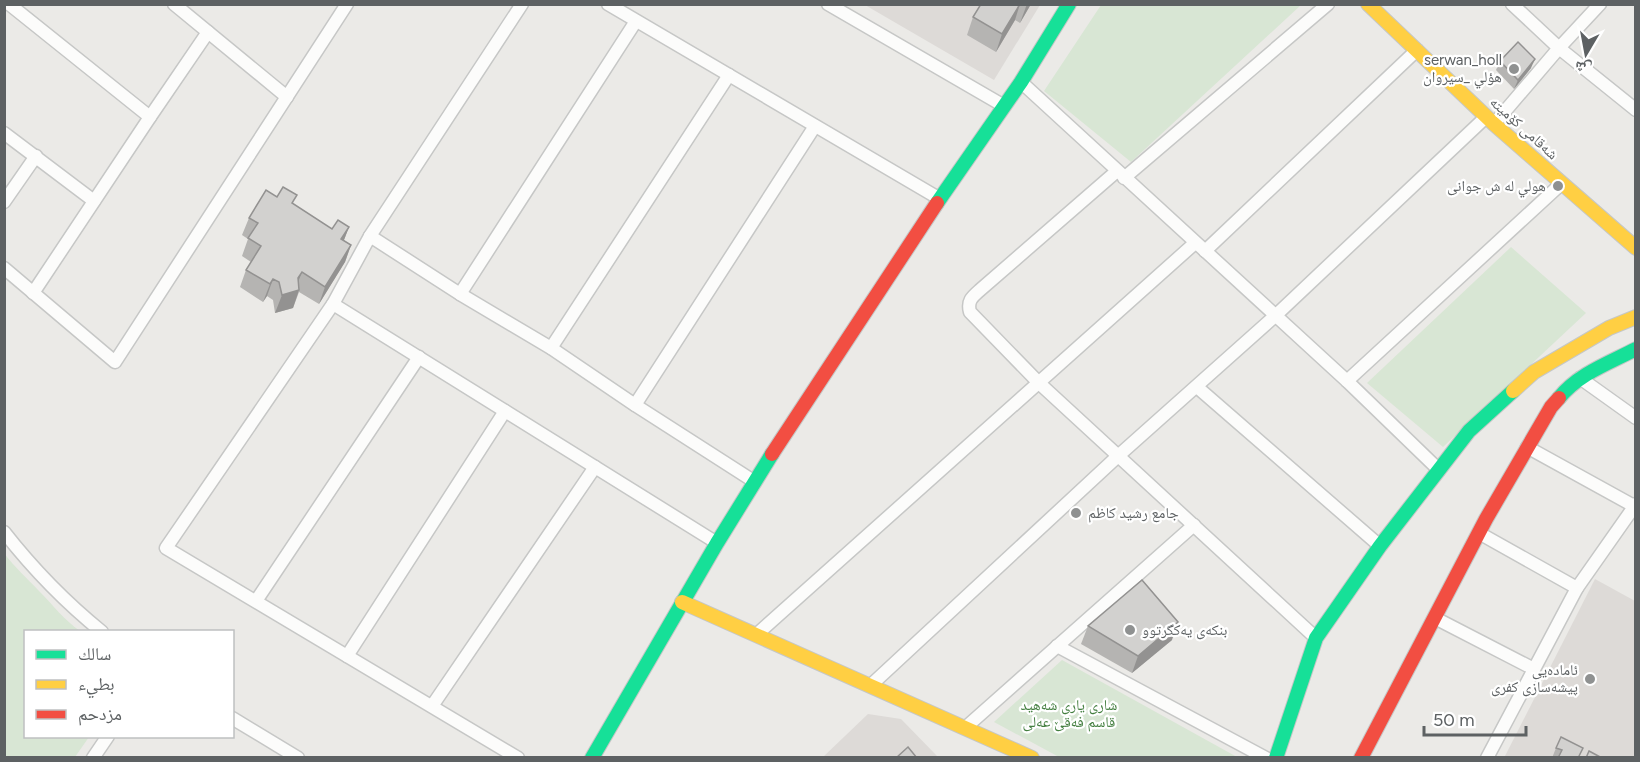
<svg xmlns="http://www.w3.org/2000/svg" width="1640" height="762" font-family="Figtree,'Noto Naskh Arabic',sans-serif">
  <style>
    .education { fill: #dddad7 }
    .green { fill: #d8e6d4 }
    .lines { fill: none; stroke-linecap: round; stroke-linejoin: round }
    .street-casing { stroke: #c6c7c6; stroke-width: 15 }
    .fast-casing { stroke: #c5c7c6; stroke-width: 16 }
    .slow-casing { stroke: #c5c7c6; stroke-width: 16 }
    .jam-casing { stroke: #c5c7c6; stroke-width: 16 }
    .street { stroke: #fcfcfb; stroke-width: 12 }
    .fast { stroke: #16e098; stroke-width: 14 }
    .slow { stroke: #ffcf43; stroke-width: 14 }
    .jam { stroke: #f24e42; stroke-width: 14 }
    .wall { fill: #b5b4b2 }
    .shaded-wall { fill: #939291 }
    .building { fill: #d2d1cf; stroke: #939291; stroke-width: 1.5 }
    .poi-dot { fill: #8f9191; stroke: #fff; stroke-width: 2 }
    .labels { text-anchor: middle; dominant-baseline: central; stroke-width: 4.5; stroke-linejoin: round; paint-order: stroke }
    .poi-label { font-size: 15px; fill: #5d6163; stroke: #fff; text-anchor: end }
    .street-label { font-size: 15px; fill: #5d6163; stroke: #fff }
    .park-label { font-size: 15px; fill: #447f40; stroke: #fff }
  </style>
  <rect width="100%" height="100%" fill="#ebeae7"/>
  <g class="education">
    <polygon points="865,5 1040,5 994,80"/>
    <polygon points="1595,579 1635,601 1635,757 1504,758"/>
    <polygon points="868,714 901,719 938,757 822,758"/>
  </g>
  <g class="green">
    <polygon points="1101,5 1101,4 1301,5 1131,162 1044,91"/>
    <polygon points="1511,247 1586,313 1443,447 1367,383"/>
    <path d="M4 553C16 569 26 577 39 591 53 605 64 620 80 631L26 632V736L89 737 75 757H5Z"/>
    <polygon points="1062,660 1237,757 1059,757 994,722"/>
  </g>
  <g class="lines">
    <g class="street-casing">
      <g id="street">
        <polyline points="9,4 150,117"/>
        <polyline points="174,4 287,97"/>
        <polyline points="608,4 940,199"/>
        <polyline points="828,4 1004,106"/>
        <polyline points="1512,4 1559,48 1636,110"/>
        <polyline points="1021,82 1347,381"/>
        <polyline points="1494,124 1559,48 1600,4"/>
        <polyline points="4,133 94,201"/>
        <path d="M1117 171 980 290C972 297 967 301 970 312L1039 383 1316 638"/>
        <polyline points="1124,178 1328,4"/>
        <polyline points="4,202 36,156"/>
        <polyline points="370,236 460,294 551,348 635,405 755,482"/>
        <polyline points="1205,251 1417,50"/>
        <polyline points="4,268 115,362 347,4"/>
        <polyline points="33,293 150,117 208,32"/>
        <polyline points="460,294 636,21"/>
        <polyline points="333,304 717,543"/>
        <polyline points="551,348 729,75"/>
        <polyline points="1580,378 1636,418"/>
        <polyline points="1197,387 1380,546"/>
        <polyline points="635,405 815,126"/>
        <polyline points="1527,447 1634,506"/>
        <polyline points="1439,470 1347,381 1561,184"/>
        <path d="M4 532C33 569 65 602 102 632"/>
        <polyline points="1479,533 1577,588"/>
        <polyline points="256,601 419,357"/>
        <polyline points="1435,618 1534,669"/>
        <polyline points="756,635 1195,243"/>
        <polyline points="1057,646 1266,758"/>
        <polyline points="347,656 505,411"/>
        <polyline points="870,686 1118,456 1275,316 1486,117"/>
        <polyline points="432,706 595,467"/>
        <polyline points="232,718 298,758"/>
        <polyline points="965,728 1194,525"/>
        <polyline points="93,758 108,736"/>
        <polyline points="518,758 166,548 333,304 370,236 522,4"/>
        <polyline points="1487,758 1577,588 1636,504"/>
      </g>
    </g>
    <g class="fast-casing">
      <g id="fast">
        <polyline points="937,203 1021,82 1069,4"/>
        <path d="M1559 398C1578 374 1609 363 1636 349"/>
        <polyline points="592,758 717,543 772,454"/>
        <polyline points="1276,758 1316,638 1380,546 1469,431 1513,391"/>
      </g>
    </g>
    <g class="slow-casing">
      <g id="slow">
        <polyline points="1368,4 1494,124 1636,248"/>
        <polyline points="1513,391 1534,372 1609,328 1636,317"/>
        <polyline points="682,602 1032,758"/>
      </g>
    </g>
    <g class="jam-casing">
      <g id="jam">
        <polyline points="772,454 937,203"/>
        <polyline points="1361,758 1486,519 1551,407 1559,398"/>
      </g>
    </g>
    <use href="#street" class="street"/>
    <use href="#fast" class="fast"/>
    <use href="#slow" class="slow"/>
    <use href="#jam" class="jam"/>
  </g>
  <g class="wall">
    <polygon points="981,4 1031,4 1020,23 1015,20 996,52 967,35 973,17"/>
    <polygon points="1500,61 1531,68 1514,89 1496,70"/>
    <polygon points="294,205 332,229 349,227 344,240 351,245 345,262 319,304 299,292 293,308 275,313 273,300 267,296 263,302 240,287 246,270 251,262 242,256 248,239 242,235 249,218"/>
    <polygon points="1088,626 1172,640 1132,673 1081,644"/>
    <polygon points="1556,748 1579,758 1552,758"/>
  </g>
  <g class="shaded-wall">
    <polygon points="1020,4 1015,20 996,52 1002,34"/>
    <polygon points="1027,4 1031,4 1020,23"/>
    <polygon points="1535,59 1531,68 1514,89 1518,80"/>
    <polygon points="349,227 342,245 341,239"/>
    <polygon points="351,245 345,262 319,304 325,287"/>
    <polygon points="302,272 295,290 299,290 293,308 275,313 282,295 298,278"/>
    <polygon points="273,279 267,296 263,302 270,284"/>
    <polygon points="1178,622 1172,640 1132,673 1138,656"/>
  </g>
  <g class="building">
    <polygon points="981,4 1020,4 1002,34 973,17"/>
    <polygon points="1518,42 1535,59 1518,80 1500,61"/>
    <polygon points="283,187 297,195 292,203 332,229 338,220 349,227 341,239 351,245 325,287 302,272 298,278 299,290 282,295 279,282 273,279 270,284 246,270 261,246 248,238 258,223 249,218 266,190 277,197"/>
    <polygon points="1142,580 1178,622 1138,656 1088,626"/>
    <polygon points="1561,737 1583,748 1578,758 1558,758 1562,750 1556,748"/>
    <polygon points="908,747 917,758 896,758"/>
    <polygon points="1589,751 1602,758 1586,758"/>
  </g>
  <g class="poi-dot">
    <circle cx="1514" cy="69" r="6"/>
    <circle cx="1558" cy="186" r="6"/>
    <circle cx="1076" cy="513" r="6"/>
    <circle cx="1130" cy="630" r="6"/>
    <circle cx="1590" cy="679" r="6"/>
  </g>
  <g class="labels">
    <g class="poi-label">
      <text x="1502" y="60">serwan_holl<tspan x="1502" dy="17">هؤلي _سيروان</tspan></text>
      <text x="1546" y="186">هولي له ش جوانى</text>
      <text x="1088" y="513" text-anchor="start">جامع رشيد كاظم</text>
      <text x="1142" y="630" text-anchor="start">بنکەی یەکگرتوو</text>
      <text x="1578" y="670">ئامادەیی<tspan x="1578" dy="17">پیشەسازی کفری</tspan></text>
    </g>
    <g class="street-label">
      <text transform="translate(1524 128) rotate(42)">شەقامی کۆمیتە</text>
    </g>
    <g class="park-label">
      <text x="1069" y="705">شاری یاری شەهید<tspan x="1069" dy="17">قاسم فەقێ عەلی</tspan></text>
    </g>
  </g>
  <rect width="1640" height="762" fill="none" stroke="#5d6163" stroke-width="12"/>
  <rect x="24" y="630" width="210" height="108" fill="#ffffff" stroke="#bec0c1" stroke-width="1.5"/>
  <rect x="36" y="650" width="30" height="9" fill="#16e098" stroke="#bec0c1" stroke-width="1.5"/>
  <text x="78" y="660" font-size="18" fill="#5d6163">سالك</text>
  <rect x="36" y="680" width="30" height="9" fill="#ffcf43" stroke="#bec0c1" stroke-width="1.5"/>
  <text x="78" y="690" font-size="18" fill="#5d6163">بطيء</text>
  <rect x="36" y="710" width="30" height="9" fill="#f24e42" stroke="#bec0c1" stroke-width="1.5"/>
  <text x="78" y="720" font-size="18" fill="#5d6163">مزدحم</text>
  <g transform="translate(1586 54) rotate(190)" stroke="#ffffff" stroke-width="4.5" paint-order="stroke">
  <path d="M0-4.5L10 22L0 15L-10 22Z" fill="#5d6163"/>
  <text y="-9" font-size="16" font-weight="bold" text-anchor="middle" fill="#5d6163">ش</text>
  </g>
  <path d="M1424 726v9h102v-9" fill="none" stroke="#5d6163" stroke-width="3"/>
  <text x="1433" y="726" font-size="18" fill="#5d6163" stroke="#ffffff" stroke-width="4.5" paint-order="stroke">50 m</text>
</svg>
